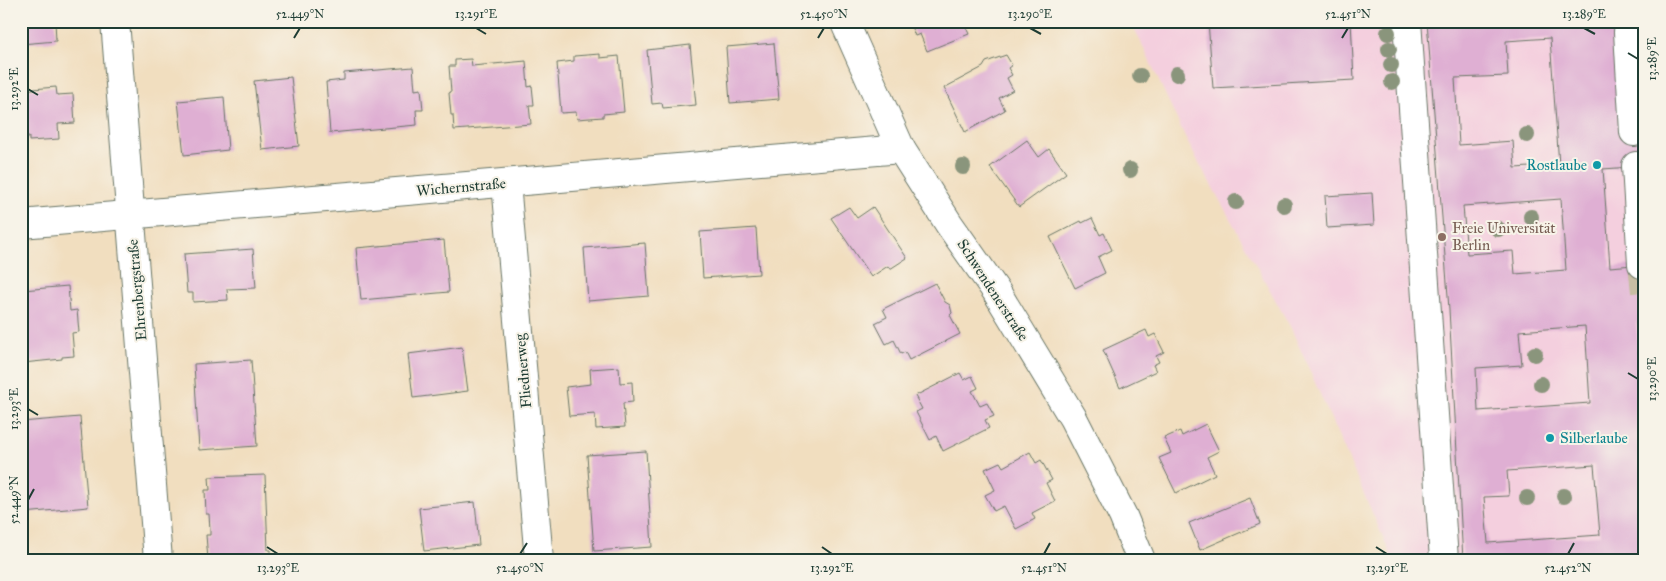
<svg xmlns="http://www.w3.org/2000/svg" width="1666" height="581" font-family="'IM FELL Great Primer',serif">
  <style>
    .built { fill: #f4cfde }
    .building { fill: #dfafd3; fill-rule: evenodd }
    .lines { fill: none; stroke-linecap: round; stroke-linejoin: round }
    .minor-tunnel { stroke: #c7bea3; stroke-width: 28; stroke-dasharray: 28 14; stroke-linecap: butt }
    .minor-casing { stroke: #687565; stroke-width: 30 }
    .minor { stroke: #fff; stroke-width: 28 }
    .tree { fill: #8a957c }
    .ticks { fill: none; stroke: #1f3d34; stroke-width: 2 }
    .culture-dot { fill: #0f9aa8; stroke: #f7f3e8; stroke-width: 2 }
    .education-dot { fill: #8d6e63; stroke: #f7f3e8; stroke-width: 2 }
    .labels { text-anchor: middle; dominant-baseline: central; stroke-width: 4; stroke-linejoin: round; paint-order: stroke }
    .culture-label { font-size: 15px; fill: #0d838f; stroke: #f7f3e8; text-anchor: end }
    .street-label { font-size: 15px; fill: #1f3d34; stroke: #f7f3e8 }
    .education-label { font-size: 15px; fill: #785e54; stroke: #f7f3e8; text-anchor: start }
    .neatline { fill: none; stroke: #1f3d34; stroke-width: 2 }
    .ticks-label { font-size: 12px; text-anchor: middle; fill: #1f3d34 }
  </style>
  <rect width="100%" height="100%" fill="#f7f3e8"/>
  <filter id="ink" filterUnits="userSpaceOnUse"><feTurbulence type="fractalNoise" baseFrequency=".02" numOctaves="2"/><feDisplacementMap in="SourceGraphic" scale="10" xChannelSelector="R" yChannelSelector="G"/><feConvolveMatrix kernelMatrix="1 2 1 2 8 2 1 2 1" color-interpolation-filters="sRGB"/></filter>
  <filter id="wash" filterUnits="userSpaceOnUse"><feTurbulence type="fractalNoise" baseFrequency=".0096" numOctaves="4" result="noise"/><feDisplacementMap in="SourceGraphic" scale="20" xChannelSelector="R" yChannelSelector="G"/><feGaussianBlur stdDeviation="1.12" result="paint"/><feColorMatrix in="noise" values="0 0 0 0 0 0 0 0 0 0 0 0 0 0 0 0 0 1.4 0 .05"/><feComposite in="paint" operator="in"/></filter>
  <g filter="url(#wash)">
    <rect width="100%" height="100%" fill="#f1debf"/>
    <polygon class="built" points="1131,21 1645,21 1645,560 1393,560 1291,328 1189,145"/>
    <g id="blocks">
      <g class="building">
        <polygon points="21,21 55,21 56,41 21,44"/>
        <polygon points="915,21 963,21 969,34 927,51 920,34 915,36 910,24"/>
        <polygon points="1208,21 1351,21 1354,80 1213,88"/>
        <path d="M1427 21H1645V31L1628 32 1645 132V166L1603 169 1610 267 1645 264V322L1636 323 1642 399H1645V560H1463L1449 309ZM1550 38 1559 165 1515 168 1513 141 1459 145 1455 78 1508 76 1506 41ZM1561 199 1566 270 1515 274 1513 251 1467 254 1463 206ZM1585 326 1590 403 1478 411 1476 368 1522 365 1519 331ZM1594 465 1600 535 1488 543 1484 497 1509 496 1507 471Z"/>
        <polygon points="774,43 779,99 730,103 726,47"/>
        <polygon points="690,45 696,105 663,108 662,103 652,104 647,50"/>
        <polygon points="600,54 600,58 619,56 624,112 603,114 603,117 577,119 576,112 561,113 557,63 574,61 574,56"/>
        <polygon points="1006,55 1012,65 1008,68 1012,75 1007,78 1013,90 999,98 1005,110 965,132 944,88 983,67 986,62"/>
        <polygon points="471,59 472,66 526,61 528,87 532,86 534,105 529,105 531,124 454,130 453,115 451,115 449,93 451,92 449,66 455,66 455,60"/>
        <polygon points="413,67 415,90 421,89 423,110 416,110 417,125 330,133 326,82 344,80 344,73"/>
        <polygon points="291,77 299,146 262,150 254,81"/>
        <polygon points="56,87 57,95 73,94 75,123 58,124 59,139 29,141 29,137 21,137 21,90"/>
        <polygon points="224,97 228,150 184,155 178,101"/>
        <polygon points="1027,140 1039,157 1049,149 1066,173 1019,207 990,167"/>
        <polygon points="1372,193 1374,225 1327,228 1325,196"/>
        <polygon points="849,207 857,218 873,207 907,258 890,269 888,266 871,277 831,218"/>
        <polygon points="1092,218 1100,235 1104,233 1112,250 1098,257 1105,273 1075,288 1050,237 1081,221 1082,223"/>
        <polygon points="756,228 759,274 703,278 700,232"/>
        <polygon points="444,240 449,292 361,300 356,248"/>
        <polygon points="645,243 649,296 588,301 584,248"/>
        <polygon points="253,249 256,288 227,289 228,300 193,302 193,293 187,293 184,254"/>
        <polygon points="935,283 945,302 950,305 952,313 950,315 960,334 909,360 905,352 901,354 894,340 886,344 875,323 887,317 883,309"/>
        <polygon points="68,286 70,311 77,310 79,332 72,333 74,356 62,357 62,359 23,363 21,361 21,296 24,295 23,290"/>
        <polygon points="1146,330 1149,337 1155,334 1164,352 1156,356 1159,362 1153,365 1156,371 1120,388 1103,350"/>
        <polygon points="462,347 468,391 413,398 408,354"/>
        <polygon points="251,360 257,446 199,450 194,364"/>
        <polygon points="619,367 620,383 632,382 633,402 623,403 625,427 596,429 595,414 569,416 566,387 591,384 590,369"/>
        <polygon points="960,373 964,380 972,376 978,388 972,391 980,406 987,403 994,416 985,420 989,428 943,451 936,436 930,440 916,412 922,409 915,396"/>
        <polygon points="80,417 88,507 24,513 21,479 21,422"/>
        <polygon points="1206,424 1219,451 1207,457 1215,474 1176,493 1159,458 1171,453 1164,438 1180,431 1182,436"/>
        <polygon points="646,451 652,547 594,551 587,455"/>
        <polygon points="1030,452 1036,463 1041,460 1052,480 1046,483 1055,501 1032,513 1035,519 1016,529 1004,506 994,511 985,495 995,490 985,469 1000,462 1003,467"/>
        <polygon points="265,475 268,550 271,550 271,560 208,560 206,535 210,535 210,530 209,514 206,514 205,490 210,490 209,477"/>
        <polygon points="1250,498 1260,524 1200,550 1189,523"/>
        <polygon points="475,502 479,545 424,551 419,508"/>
      </g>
    </g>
  </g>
  <g filter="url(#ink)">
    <use href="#blocks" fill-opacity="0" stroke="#687565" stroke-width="1"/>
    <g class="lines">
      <polyline class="minor-tunnel" points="1642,264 1645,292"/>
      <g class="minor-casing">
        <g id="minor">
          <polyline points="115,21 158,560"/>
          <polyline points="844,21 901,149 949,224 996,291 1073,418 1123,516 1141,560"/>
          <polyline points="1407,21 1444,560"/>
          <polyline points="1628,32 1634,132"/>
          <polyline points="1636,166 1642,264"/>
          <polyline points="506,183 539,560"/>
          <polyline points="21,224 901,149"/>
        </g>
      </g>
      <use href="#minor" class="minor"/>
    </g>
    <g class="tree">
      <circle cx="1388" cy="33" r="8"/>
      <circle cx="1389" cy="49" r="8"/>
      <circle cx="1391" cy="65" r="8"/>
      <circle cx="1177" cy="74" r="8"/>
      <circle cx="1140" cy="76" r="8"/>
      <circle cx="1392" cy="82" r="8"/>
      <circle cx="1527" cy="135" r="8"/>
      <circle cx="963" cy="167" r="8"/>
      <circle cx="1130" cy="170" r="8"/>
      <circle cx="1236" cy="202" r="8"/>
      <circle cx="1284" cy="205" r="8"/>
      <circle cx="1531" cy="217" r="8"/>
      <circle cx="1498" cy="229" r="8"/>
      <circle cx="1535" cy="354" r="8"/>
      <circle cx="1541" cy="384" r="8"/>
      <circle cx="1564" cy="496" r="8"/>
      <circle cx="1527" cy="498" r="8"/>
    </g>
  </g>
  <path class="ticks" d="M476 28 486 34M1030 28 1041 34M1584 28 1595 34M294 38 300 28M818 38 824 28M1342 38 1348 28M1628 53 1638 59M28 89 38 95M1628 373 1638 379M28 409 38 415M28 500 34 489M267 547 278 554M822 547 832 554M1376 547 1387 554M520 554 527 543M1044 554 1050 543M1568 554 1574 543"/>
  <g class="culture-dot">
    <circle cx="1597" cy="165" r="5"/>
    <circle cx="1550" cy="438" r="5"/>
  </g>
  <circle class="education-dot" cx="1442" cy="237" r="5"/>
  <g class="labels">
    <g class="culture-label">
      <text x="1587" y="165">Rostlaube</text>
      <text x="1560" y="438" text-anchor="start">Silberlaube</text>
    </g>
    <g class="street-label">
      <text transform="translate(461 187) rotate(-5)">Wichernstraße</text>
      <text transform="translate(137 290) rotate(-95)">Ehrenbergstraße</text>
      <text transform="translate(993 290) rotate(57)">Schwendenerstraße</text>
      <text transform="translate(523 371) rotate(-95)">Fliednerweg</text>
    </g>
    <g class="education-label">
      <text x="1452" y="228">Freie Universität<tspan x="1452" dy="17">Berlin</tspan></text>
    </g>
  </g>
  <rect width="1666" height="581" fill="none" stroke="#f7f3e8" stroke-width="55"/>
  <rect x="28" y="28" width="1610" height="526" class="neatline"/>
  <g class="ticks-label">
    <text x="300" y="18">52.449°N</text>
    <text x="476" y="18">13.291°E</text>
    <text x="824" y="18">52.450°N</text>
    <text x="1030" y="18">13.290°E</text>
    <text x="1348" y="18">52.451°N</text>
    <text x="1584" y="18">13.289°E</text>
    <text transform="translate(1652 59) rotate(-90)" y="4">13.289°E</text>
    <text transform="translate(14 89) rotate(-90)" y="4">13.292°E</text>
    <text transform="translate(1652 379) rotate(-90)" y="4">13.290°E</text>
    <text transform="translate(14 409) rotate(-90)" y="4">13.293°E</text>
    <text transform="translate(14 500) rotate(-90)" y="4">52.449°N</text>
    <text x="278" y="572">13.293°E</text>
    <text x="520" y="572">52.450°N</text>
    <text x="832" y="572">13.292°E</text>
    <text x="1044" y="572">52.451°N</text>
    <text x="1387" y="572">13.291°E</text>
    <text x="1568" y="572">52.452°N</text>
  </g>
</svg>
